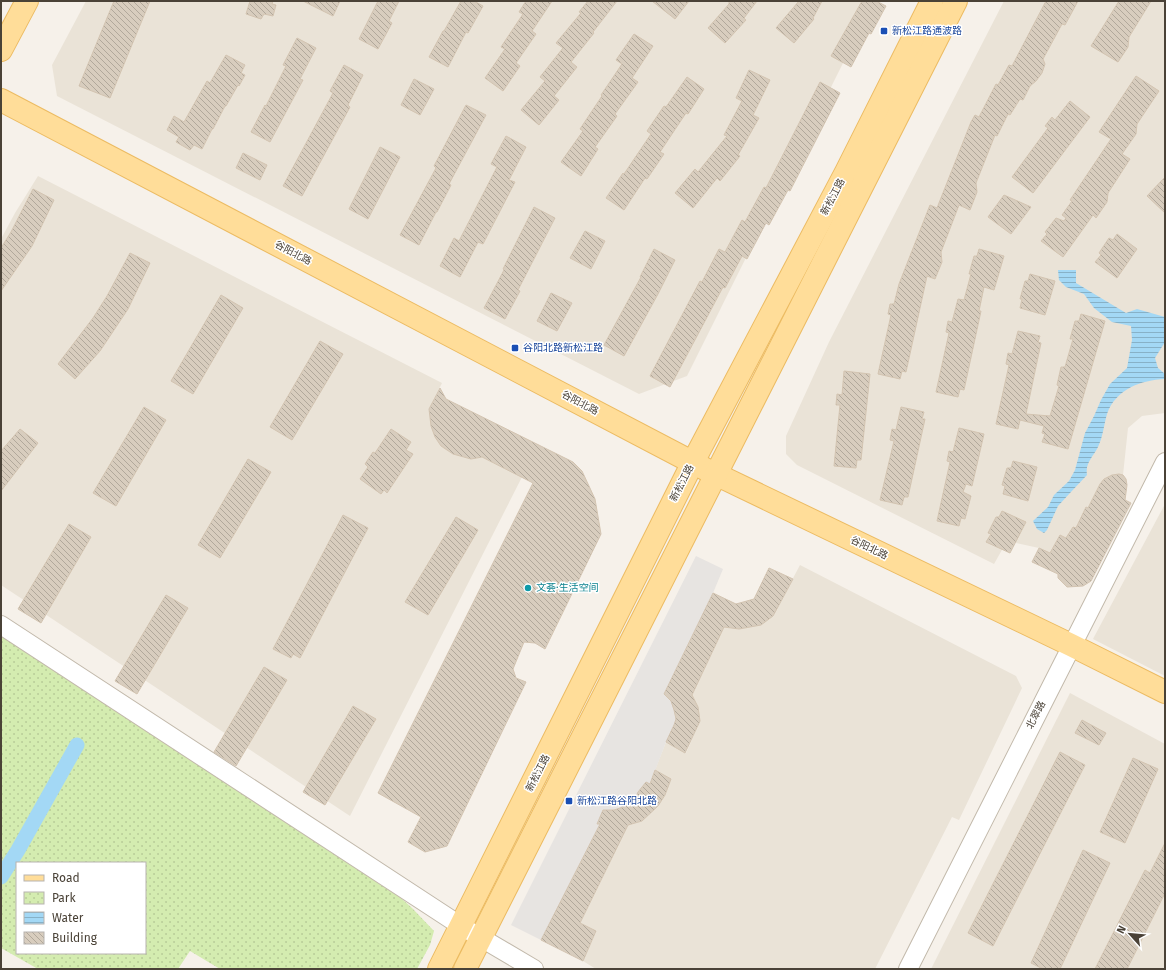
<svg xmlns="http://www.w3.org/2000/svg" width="1166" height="970" font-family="'Fira Sans','Noto Sans SC',sans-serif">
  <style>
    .residential { fill: #eae3d7 }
    .park { fill: url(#park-dots); fill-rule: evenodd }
    .parking { fill: #e7e4e1 }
    .water { fill: url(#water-rules) }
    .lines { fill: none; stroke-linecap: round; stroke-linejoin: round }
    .canal { stroke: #a3d8f5; stroke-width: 15 }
    .building { fill: url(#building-back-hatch); stroke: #d3c4b1 }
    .minor-casing { stroke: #c2b9ab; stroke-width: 20 }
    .major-casing { stroke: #ecbb62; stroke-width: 24 }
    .minor { stroke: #fff; stroke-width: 18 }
    .major { stroke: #fd9; stroke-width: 22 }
    .transit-dot { fill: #1a4fb4; stroke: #fff; stroke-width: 1.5 }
    .culture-dot { fill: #0f9aa8; stroke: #fff; stroke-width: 1.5 }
    .labels { text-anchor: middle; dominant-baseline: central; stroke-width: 3; stroke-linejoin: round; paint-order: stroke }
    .transit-label { font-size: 10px; fill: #164399; stroke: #fff; text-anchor: start }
    .street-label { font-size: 10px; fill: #4a4237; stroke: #fff }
    .culture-label { font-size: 10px; fill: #0d838f; stroke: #fff; text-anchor: start }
  </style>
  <defs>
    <pattern id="park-dots" width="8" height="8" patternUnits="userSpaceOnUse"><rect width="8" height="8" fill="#d4ecb0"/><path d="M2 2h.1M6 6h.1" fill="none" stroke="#b8cc98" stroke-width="1.8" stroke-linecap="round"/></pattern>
    <pattern id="water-rules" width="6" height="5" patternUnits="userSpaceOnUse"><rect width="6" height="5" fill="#a3d8f5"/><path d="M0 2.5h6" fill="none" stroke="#87b1c7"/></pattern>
    <pattern id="building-back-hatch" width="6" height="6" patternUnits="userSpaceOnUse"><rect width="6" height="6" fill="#d8cdbe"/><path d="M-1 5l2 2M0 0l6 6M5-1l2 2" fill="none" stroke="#b1a89b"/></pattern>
  </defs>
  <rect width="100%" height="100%" fill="#f6f1ea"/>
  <g class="residential">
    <polygon points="86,1 874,1 687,376 639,394 57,96 52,65"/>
    <polygon points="1004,1 1165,1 1165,413 1142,416 1128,428 1123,475 1118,474 1112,475 1104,479 1100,484 1088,508 1086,507 1076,528 1073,527 1066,538 1060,535 1050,553 1039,548 1007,541 994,564 797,465 786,454 786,436 829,342"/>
    <polygon points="38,176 442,383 429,409 431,426 441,446 453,454 471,459 482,457 522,477 350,816 1,585 1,239 15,213"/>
    <polygon points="1165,504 1165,676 1093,639"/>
    <polygon points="800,565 1016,676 1022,688 959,820 952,817 875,969 596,969 583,961 596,932 580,923 628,825 642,821 658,806 665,795 671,779 655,770 666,742 686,753 700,721 698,707 692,695 724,627 739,629 749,626 773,616"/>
    <polygon points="1070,693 1165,744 1165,969 931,969"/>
  </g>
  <path class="park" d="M1 636 401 898 412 908 434 931 430 945 417 969H220L190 951 178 969H38L1 948ZM17 863H145V953H17Z"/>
  <polygon class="parking" points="696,556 723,569 713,593 664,694 671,701 674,710 676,719 674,725 666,742 650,784 634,801 623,807 614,810 603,810 598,823 600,824 541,940 511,925"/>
  <path class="water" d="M1058 270H1076V283L1126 313 1137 309 1165 317V342L1155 358 1158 368 1165 374V379C1141 380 1116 389 1107 414 1104 424 1103 437 1098 447 1093 457 1085 463 1087 475L1070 493 1058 506 1047 530 1044 533 1037 529 1033 521 1048 507 1054 495 1069 481 1075 470 1085 433 1094 416 1101 400 1110 384 1127 368 1132 340 1131 326 1112 322 1094 308 1084 294 1066 287 1059 280Z"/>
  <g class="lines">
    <polyline class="canal" points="1,877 18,850 77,745"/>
  </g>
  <g class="building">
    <polygon points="114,1 150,1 110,98 79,86"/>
    <polygon points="250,1 273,1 272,4 276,5 273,16 264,14 261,19 246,14"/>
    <polygon points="303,1 340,1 333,16"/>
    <polygon points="378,1 399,1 389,21 392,23 378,49 359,39"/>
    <polygon points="461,1 474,1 483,6 468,33 466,32 448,67 429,57 443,31 444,31"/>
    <polygon points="526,1 552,1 532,31 536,34 516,63 520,66 503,91 485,78 505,49 501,47 523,14 519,12"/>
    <polygon points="588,1 617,1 593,32 594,33 571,62 577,67 554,96 559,100 539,125 521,110 545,81 540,77 563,48 556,43 581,13 579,12"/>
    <polygon points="652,1 689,1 675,19"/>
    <polygon points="729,1 757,1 744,18 746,20 725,43 708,28 729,4"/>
    <polygon points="799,1 822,1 813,18 814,19 794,43 776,28"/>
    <polygon points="862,1 876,1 886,6 871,34 869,33 851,67 831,56"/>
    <polygon points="1046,1 1078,1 1065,25 1062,24 1043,59 1045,64 1042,73 1036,81 1030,86 1023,100 1020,99 1010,115 1008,114 997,136 995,135 976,183 977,192 970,210 959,205 941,252 942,262 935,279 927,276 906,372 902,371 900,379 878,374 891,315 888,314 890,304 894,304 899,284 930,205 937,208 971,122 975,115 979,117 996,84 998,85 1009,65 1012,66"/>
    <polygon points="1119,1 1151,1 1129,37 1128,47 1118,62 1091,46"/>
    <polygon points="634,34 653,46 632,78 638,82 615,114 617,116 595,147 598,149 581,176 561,162 583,131 580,129 602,96 601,95 622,64 616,60"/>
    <polygon points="297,38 316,48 300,79 303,80 270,142 251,132 265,105 266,106 286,66 283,65"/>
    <polygon points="226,55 245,65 241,73 245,75 239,86 238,85 226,106 225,106 213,129 212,129 202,149 194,145 190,150 176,142 179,137 167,130 174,116 184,122 207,81 210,83"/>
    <polygon points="344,65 363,75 348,105 350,107 302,196 283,186 333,93 330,91"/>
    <polygon points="749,70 770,80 753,115 759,118 738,155 740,156 720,181 717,178 693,208 675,193 695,169 698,172 727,136 724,135 742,101 736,98"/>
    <polygon points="1136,76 1159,91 1137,124 1136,134 1122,154 1130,159 1108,193 1107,202 1096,218 1093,215 1063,257 1041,241 1047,234 1045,232 1056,218 1064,221 1066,218 1062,215 1072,201 1070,200 1111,139 1099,132"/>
    <polygon points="687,77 704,89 688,114 686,113 660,152 664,154 647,179 645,178 624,210 606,198 623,173 624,174 651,134 647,131 664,106 666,107"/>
    <polygon points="414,79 434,89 420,115 401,105"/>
    <polygon points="820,82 840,93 790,191 788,190 769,225 766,223 747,259 742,256 725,288 723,287 670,387 650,376 700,281 702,282 719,249 725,252 742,220 745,222 764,187 766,188"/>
    <polygon points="1070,101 1090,117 1033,193 1012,177 1048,128 1045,126 1052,117 1055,120"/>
    <polygon points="466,105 486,115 449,184 451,185 437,212 436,212 419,245 400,235 436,168 434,166"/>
    <polygon points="506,136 526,147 509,180 515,182 483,244 478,242 460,277 440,266 454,238 459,241 480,200 497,167 491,164"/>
    <polygon points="380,147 400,157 368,219 349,209"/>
    <polygon points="243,153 267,165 260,180 236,168"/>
    <polygon points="1165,177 1165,213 1147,196"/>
    <polygon points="33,189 54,200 32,246 1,291 1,248 11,232"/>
    <polygon points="1004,195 1031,207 1011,234 988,217"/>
    <polygon points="534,207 555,218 518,290 520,291 505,319 484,308 504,270 503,269"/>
    <polygon points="585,231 605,241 591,269 570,258"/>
    <polygon points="1117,234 1137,249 1117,278 1095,262 1101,255 1099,253 1109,238 1113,240"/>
    <polygon points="654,249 675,260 658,294 624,356 604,345 641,277 640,277"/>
    <polygon points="979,249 1004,256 994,290 984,287 979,311 981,311 964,390 960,389 958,397 936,392 949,333 946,332 948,321 952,322 958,299 964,300 971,274 969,274 974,256 977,256"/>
    <polygon points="130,253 150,263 128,309 100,351 75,379 58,364 93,318 107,296"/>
    <polygon points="1030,274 1055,281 1045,315 1020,308 1022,299 1020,299 1025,281 1028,281"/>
    <polygon points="551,293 572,303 557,331 537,321"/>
    <polygon points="221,295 243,308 193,394 171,381"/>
    <polygon points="1081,314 1105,321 1068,449 1042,442 1045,434 1042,433 1044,426 1020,420 1018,429 996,424 1009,365 1006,364 1008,353 1012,354 1018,331 1040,336 1038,342 1041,343 1026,414 1050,416 1059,386 1057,385 1061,367 1065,367 1073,339 1070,339 1075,321 1079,321"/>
    <polygon points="320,341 343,354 292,440 270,427"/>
    <polygon points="844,371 870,374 861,460 857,460 856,468 834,466 840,405 836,405 837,394 842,395"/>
    <polygon points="440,388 446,399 573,462 582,471 595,499 601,534 545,649 535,643 524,642 513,669 516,678 526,682 447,846 425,852 408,842 421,817 378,793 533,483 482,457 471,459 453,454 441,446 435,437 431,426 429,409"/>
    <polygon points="144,407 166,420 116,506 93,493"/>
    <polygon points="901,407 924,412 922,419 925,419 908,497 904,497 902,505 880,500 894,441 890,440 892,429 896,430"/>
    <polygon points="959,428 984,434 972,486 966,484 963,492 971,496 965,519 961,518 959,526 937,521 950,462 947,461 949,451 953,452"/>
    <polygon points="20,429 38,443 1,491 1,451"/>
    <polygon points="391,429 411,442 406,450 413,454 387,493 384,490 381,494 360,479 368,467 365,464 373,452 375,453"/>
    <polygon points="248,459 271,472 220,558 198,545"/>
    <polygon points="1013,461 1037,467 1028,501 1003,494 1005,486 1002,485 1007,468 1011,468"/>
    <polygon points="1119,474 1123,475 1126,479 1127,485 1125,500 1131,503 1091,581 1083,586 1067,587 1058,578 1058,574 1032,562 1039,548 1050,553 1060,535 1066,538 1073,527 1076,528 1086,507 1088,508 1100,484 1104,479 1112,475"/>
    <polygon points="1002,511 1026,522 1010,553 986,542 991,534 988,533 996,517 999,517"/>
    <polygon points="343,515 368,528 300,658 293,654 291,658 273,649"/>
    <polygon points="456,517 478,530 428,615 405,602"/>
    <polygon points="69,524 91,537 41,623 18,609"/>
    <polygon points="769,568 793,579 773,616 761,625 739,629 724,627 692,695 698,707 700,721 685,753 666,742 674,725 676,719 674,710 671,701 664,694 713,593 736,604 754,599"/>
    <polygon points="166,595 188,608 137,694 115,681"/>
    <polygon points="264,667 287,680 236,766 214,752"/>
    <polygon points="353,706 376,719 325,805 303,792"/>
    <polygon points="1082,720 1106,733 1099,745 1075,733"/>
    <polygon points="1060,752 1085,765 993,946 968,933"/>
    <polygon points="1133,758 1158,769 1125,843 1100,832"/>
    <polygon points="655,770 671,779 665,795 658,806 642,821 628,825 580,923 596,931 583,961 541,940 600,824 597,824 603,810 614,810 623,807 634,801 638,792 646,782 650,784"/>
    <polygon points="1165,843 1165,893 1127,969 1095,969 1145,870 1150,873"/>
    <polygon points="1083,850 1110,863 1060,969 1043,969 1031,963"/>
  </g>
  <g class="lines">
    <g class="minor-casing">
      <g id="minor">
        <polyline points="1,625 461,926 534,969"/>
        <polyline points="908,969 1165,462"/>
      </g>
    </g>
    <g class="major-casing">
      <g id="major">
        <polyline points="1,50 27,1"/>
        <polyline points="1,100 707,470 1071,645 1165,692"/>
        <polyline points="439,969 693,462 846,172 932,1"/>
        <polyline points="465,969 956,1"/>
      </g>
    </g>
    <use href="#minor" class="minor"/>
    <use href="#major" class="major"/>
  </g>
  <g class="transit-dot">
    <rect x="880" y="27" width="8" height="8" rx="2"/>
    <rect x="511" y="344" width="8" height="8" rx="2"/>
    <rect x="565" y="797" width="8" height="8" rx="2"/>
  </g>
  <circle class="culture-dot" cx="528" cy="588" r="4"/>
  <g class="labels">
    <g class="transit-label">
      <text x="892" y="31">新松江路通波路</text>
      <text x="523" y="348">谷阳北路新松江路</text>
      <text x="577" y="801">新松江路谷阳北路</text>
    </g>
    <g class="street-label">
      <text transform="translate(833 197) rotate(-62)">新松江路</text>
      <text transform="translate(293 253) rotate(28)">谷阳北路</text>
      <text transform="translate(580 403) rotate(28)">谷阳北路</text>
      <text transform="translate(682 483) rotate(-63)">新松江路</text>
      <text transform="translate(869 548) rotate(26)">谷阳北路</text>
      <text transform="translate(1036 715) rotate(-63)">北翠路</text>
      <text transform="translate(538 773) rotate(-63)">新松江路</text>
    </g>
    <g class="culture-label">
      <text x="536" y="588">文荟·生活空间</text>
    </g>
  </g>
  <rect width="1166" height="970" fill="none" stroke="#4a4237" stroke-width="4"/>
  <rect x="16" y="862" width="130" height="92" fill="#ffffff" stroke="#b7b3af"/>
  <rect x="24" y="875" width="20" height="6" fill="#ffdd99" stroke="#b7b3af"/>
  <text x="52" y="882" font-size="12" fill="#4a4237">Road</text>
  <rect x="24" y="892" width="20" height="12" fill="url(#park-dots)" stroke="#b7b3af"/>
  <text x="52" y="902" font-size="12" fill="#4a4237">Park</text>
  <rect x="24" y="912" width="20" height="12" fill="url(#water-rules)" stroke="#b7b3af"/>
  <text x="52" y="922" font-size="12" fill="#4a4237">Water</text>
  <rect x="24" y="932" width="20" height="12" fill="url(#building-back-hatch)" stroke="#b7b3af"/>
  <text x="52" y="942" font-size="12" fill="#4a4237">Building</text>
  <g transform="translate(1130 934) rotate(297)" stroke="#ffffff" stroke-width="3" paint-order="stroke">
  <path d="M0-3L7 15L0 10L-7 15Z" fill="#4a4237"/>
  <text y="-6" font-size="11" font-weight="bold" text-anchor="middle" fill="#4a4237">N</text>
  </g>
</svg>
